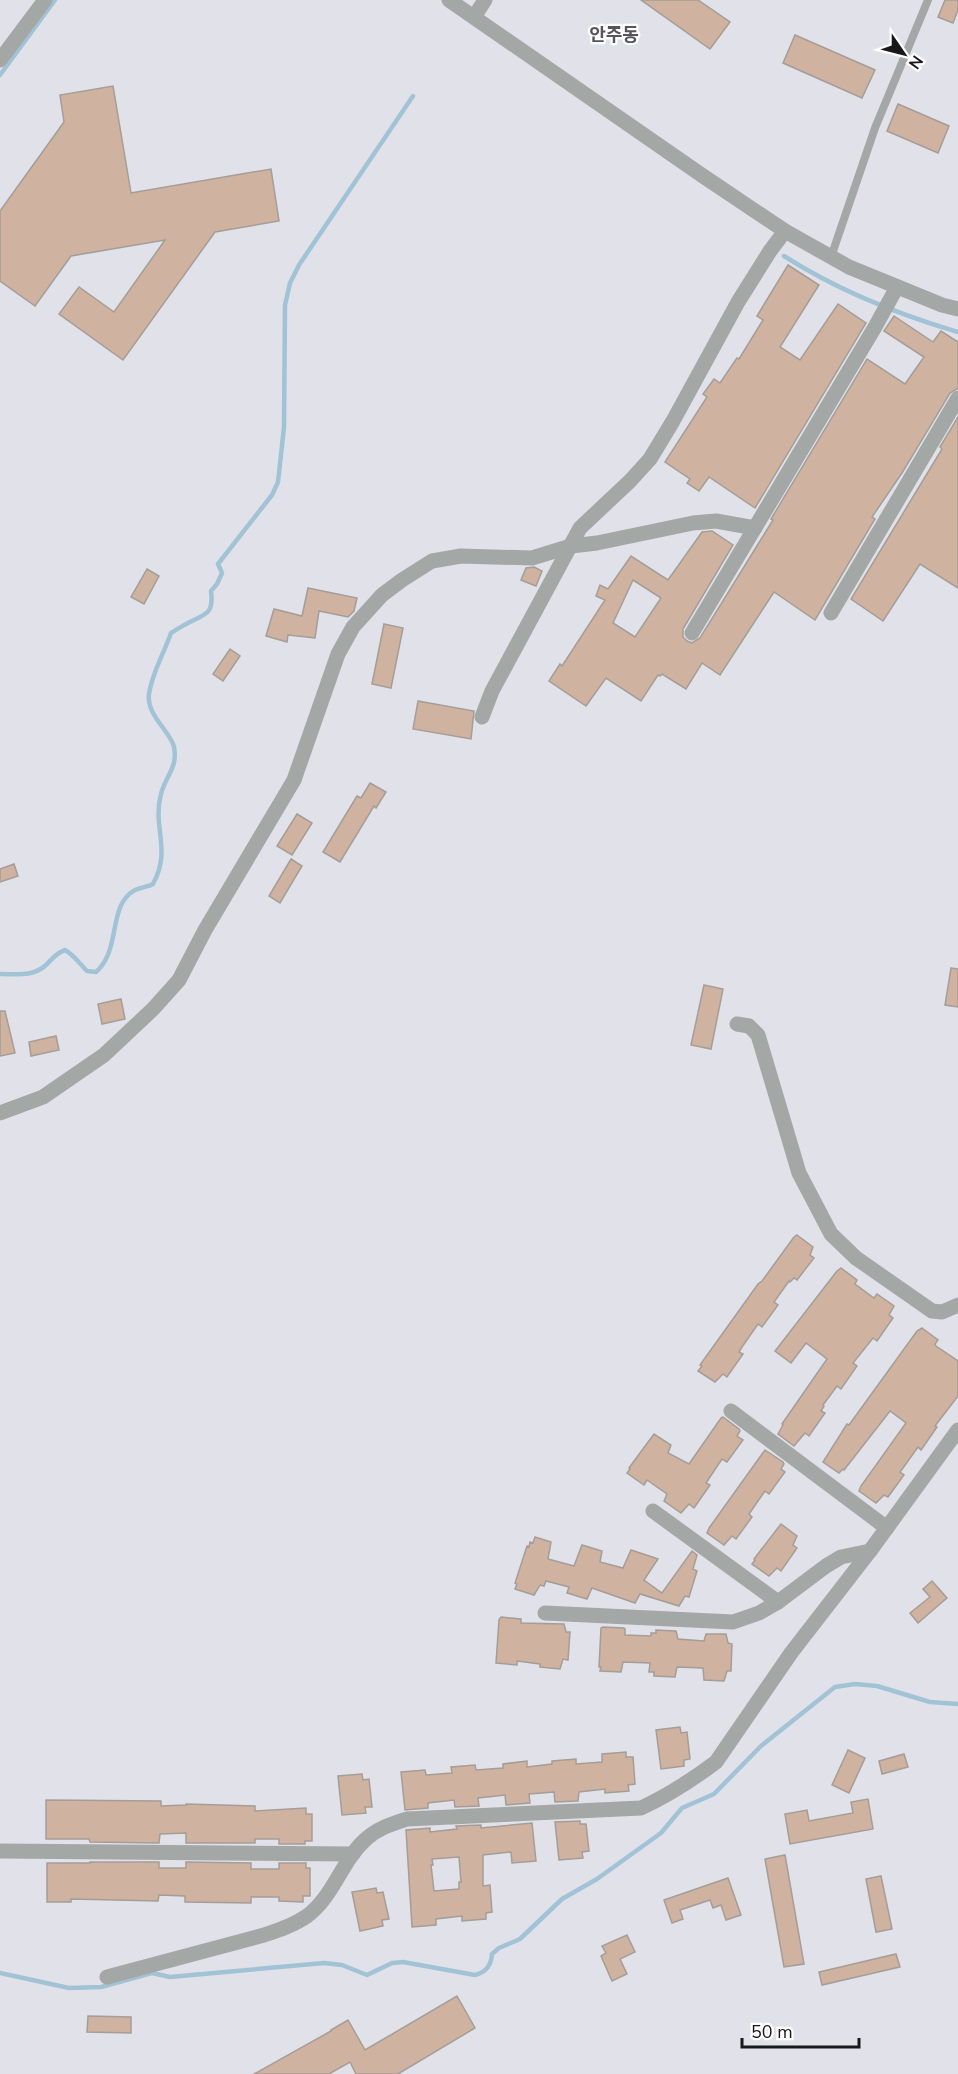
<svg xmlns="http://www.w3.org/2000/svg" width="958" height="2074" font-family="'Nunito Sans','Noto Sans KR',sans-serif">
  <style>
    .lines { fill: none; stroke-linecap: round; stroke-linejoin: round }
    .stream { stroke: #a2c3d5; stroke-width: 4.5 }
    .building { fill: #cfb29f; stroke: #a59d98; stroke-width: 1.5; fill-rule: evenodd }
    .service { stroke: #a3a8a7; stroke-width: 8 }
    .minor { stroke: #a3a8a7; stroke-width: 15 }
    .labels { text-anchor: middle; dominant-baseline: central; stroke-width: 4.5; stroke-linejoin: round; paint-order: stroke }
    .quarter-label { font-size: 18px; font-weight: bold; fill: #54545b; stroke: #fff }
  </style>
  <rect width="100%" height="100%" fill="#e1e1ea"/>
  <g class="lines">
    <g class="stream">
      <polyline points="0,75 55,0"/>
      <path d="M784 256C837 290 897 314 958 332"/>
      <path d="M0 974C17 974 33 977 46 965 52 959 56 953 65 950 74 955 79 963 87 971L96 972C122 949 107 905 135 890 141 887 148 887 153 884 172 850 152 827 161 794 166 775 178 768 174 747 171 732 146 715 149 694 152 673 164 653 171 633 176 630 182 626 188 623 206 614 214 614 211 591L217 584 222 573 218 564 272 495 278 482 284 427 285 305 290 283 299 265 413 96"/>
      <path d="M0 1973 69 1988 101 1987 152 1973 170 1977 324 1963 342 1965 367 1975 392 1963 403 1962 475 1975C486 1972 491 1966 492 1954L499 1948 520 1939 562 1899 597 1879 661 1833 682 1808 714 1794 761 1746 835 1687 855 1684 877 1686 930 1702 958 1704"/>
    </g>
  </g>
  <g class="building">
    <polygon points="641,0 698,0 730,22 710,49"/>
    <polygon points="945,0 958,0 958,10 953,23 938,17"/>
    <polygon points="795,35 875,70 862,98 783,63"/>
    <polygon points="113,86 131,193 271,169 279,221 215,232 123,360 59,314 79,287 114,312 165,240 71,256 35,306 0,281 0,211 64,122 60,95"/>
    <polygon points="898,104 949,126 938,153 887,131"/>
    <polygon points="788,265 819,285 780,347 800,360 838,304 866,323 755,508 709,477 699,491 687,483 690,479 665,462 707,397 703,394 714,379 720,383 737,358 739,359 763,320 757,316"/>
    <path d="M894 316 933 342 941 331 958 342V388L950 393 902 473 872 517 875 519 815 620 774 592 720 675 702 663 686 689 662 674 660 676 658 675 641 701 606 678 586 706 549 681 560 664 562 666 605 600 596 596 600 585 608 589 631 556 668 580 702 532 712 531 733 545 683 629V637L687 641 692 643 700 638 773 520 771 519 867 359 905 384 924 357 884 331ZM633 580 661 598 635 637 613 623Z"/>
    <polygon points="958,417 958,588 920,564 883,621 851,599 942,449 940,447"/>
    <polygon points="534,567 542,571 536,586 521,580 526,568"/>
    <polygon points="147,569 159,576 144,604 131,597"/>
    <polygon points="308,588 357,598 354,611 348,617 319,611 315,638 288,635 287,642 266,636 274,609 302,616"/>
    <polygon points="384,624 403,628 391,688 372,684"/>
    <polygon points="230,649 240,656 223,681 213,674"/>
    <polygon points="418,701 474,711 471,739 413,729"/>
    <polygon points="370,783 386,792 376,808 374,806 340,862 323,852 357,796 361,798"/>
    <polygon points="297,814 312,823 292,855 277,846"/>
    <polygon points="291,859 302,866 280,903 269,896"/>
    <polygon points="14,864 18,876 0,882 0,869"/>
    <polygon points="951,968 958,969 958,1007 945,1005"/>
    <polygon points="704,985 723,989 711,1049 691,1045"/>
    <polygon points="121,999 125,1019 102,1024 98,1004"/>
    <polygon points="0,1011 5,1011 15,1053 0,1056"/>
    <polygon points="56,1036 59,1050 31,1056 29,1042"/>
    <polygon points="797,1235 813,1247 810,1255 814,1258 797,1280 794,1278 790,1282 789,1281 774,1302 778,1305 762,1327 758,1324 742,1347 739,1352 743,1354 727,1377 723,1374 715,1382 698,1371 702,1366 700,1365 758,1284 762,1281 794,1237"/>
    <polygon points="841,1268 857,1280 855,1284 874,1298 877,1294 894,1306 889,1315 893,1318 877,1341 873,1338 853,1363 857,1366 841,1389 837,1386 823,1405 824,1406 821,1411 825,1413 809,1436 805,1433 794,1446 778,1434 783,1425 782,1424 827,1359 806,1343 791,1363 775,1351 837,1271"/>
    <polygon points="922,1328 938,1340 935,1344 936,1346 958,1361 958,1396 935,1426 937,1427 921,1450 918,1447 903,1468 900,1472 904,1475 888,1497 884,1495 876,1503 859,1491 861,1486 906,1423 890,1411 844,1470 843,1469 839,1473 823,1462 847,1424 849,1425 917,1331"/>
    <polygon points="723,1417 739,1429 740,1431 737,1436 743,1440 727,1462 722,1459 706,1483 710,1485 694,1508 689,1504 681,1513 664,1501 667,1494 647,1480 644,1485 627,1473 630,1469 629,1468 654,1434 671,1445 668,1453 689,1464 721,1418"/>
    <polygon points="765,1450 783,1462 784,1464 781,1469 785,1472 769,1494 765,1491 749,1514 752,1517 736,1539 732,1536 724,1545 707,1533 709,1528"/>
    <polygon points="781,1524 797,1536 793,1545 797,1548 781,1571 777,1568 769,1576 752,1564 755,1560 754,1559"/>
    <polygon points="535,1537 551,1542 548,1559 574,1566 582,1545 602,1551 600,1562 623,1568 631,1550 658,1559 644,1580 662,1593 692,1551 697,1555 693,1569 697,1571 689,1597 685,1596 679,1606 640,1594 635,1603 592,1588 587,1599 567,1593 569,1587 546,1581 544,1586 540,1585 534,1595 515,1589 517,1584 515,1583 527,1546 529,1547 530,1542 533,1543"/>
    <polygon points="932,1581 947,1598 918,1623 910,1613 930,1597 923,1589"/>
    <polygon points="501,1617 521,1619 521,1623 564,1624 566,1632 570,1632 568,1660 563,1659 560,1669 540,1667 540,1664 517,1661 517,1665 496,1663 499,1620"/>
    <polygon points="603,1627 624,1628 625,1629 625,1635 651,1636 651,1633 656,1633 656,1630 676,1631 678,1639 704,1641 706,1634 726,1634 728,1643 732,1644 731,1671 727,1671 724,1681 704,1680 703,1668 677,1667 675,1677 654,1676 654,1672 649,1672 650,1663 623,1662 621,1672 600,1671 601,1667 599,1667 601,1628"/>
    <polygon points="680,1727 681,1733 687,1732 690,1759 684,1760 684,1766 661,1769 656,1730"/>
    <polygon points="848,1750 865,1758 849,1793 832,1785"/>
    <polygon points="626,1752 626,1757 633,1757 635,1784 628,1785 629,1791 605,1793 605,1789 579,1792 578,1801 555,1802 554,1792 529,1794 530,1803 506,1805 505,1795 478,1798 479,1806 455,1807 454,1800 428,1803 428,1808 405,1810 401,1772 425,1770 426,1775 452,1773 451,1767 475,1765 476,1770 503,1768 503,1764 527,1761 527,1767 552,1764 552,1761 576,1759 576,1764 602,1762 602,1754"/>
    <polygon points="904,1754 908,1767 882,1774 879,1761"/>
    <polygon points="362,1774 363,1780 369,1779 372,1807 365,1807 366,1813 342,1815 338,1776"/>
    <polygon points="868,1799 873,1829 790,1844 785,1814 807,1810 809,1821 853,1813 851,1802"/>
    <polygon points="46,1800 161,1801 161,1806 186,1805 186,1804 255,1806 255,1811 306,1808 306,1814 312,1814 312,1841 305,1841 305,1844 279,1844 279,1839 255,1839 255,1843 186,1843 186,1833 160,1834 159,1843 90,1842 89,1839 46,1839"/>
    <polygon points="580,1821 580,1824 586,1824 589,1851 582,1852 583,1858 559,1860 555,1822"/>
    <path d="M532 1823 536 1861 512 1863 511 1852 483 1855V1886L490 1885 492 1912 486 1913V1919L462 1921V1916L436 1919V1925L412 1927 406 1830 430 1828V1832L457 1829 456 1826 481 1825V1828ZM459 1857 461 1882H459V1889L434 1891 431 1865H433L432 1859Z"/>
    <polygon points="785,1855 804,1964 784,1967 765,1859"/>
    <polygon points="90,1862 159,1862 159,1868 186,1868 186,1862 251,1863 251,1869 279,1869 279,1863 306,1863 306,1868 310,1868 310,1896 303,1896 303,1902 279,1901 279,1897 251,1897 251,1903 185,1902 185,1896 159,1895 158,1901 71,1899 71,1902 47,1902 47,1863 90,1863"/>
    <polygon points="881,1876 892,1929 876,1932 866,1879"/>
    <polygon points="728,1878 741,1915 726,1920 721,1905 713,1908 710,1900 680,1910 683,1919 672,1923 664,1900"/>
    <polygon points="376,1888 377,1893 383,1892 389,1919 382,1920 383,1926 360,1931 352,1892"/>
    <polygon points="627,1935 635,1952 620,1959 627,1974 612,1981 601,1956 606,1953 602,1946"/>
    <polygon points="896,1954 900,1967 822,1985 819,1972"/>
    <polygon points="457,1996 475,2028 398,2074 356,2074 350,2062 329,2074 254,2074 331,2031 331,2030 348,2020 365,2050"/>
    <polygon points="88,2016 131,2017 131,2033 87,2032"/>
  </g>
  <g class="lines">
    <polyline class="service" points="831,257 875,128 928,0"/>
    <g class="minor">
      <polyline points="449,0 703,176 785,231 849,267 942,305 958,309"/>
      <polyline points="474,17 485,0"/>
      <polyline points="0,60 45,0"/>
      <polyline points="831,613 958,398"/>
      <polyline points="692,633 875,327 897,287"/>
      <polyline points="482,717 492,691 580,528 630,481 650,459 673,421 738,302 770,251 785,231"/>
      <polyline points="737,1024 749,1026 758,1035 799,1173 831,1234 856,1258 932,1311 942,1312 958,1305"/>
      <polyline points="0,1113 43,1097 104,1055 153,1009 179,980 205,930 294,780 338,654 353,627 382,595 402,580 432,561 461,556 532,558 571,546 597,543 693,523 716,521 755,528"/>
      <polyline points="731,1411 887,1528"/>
      <polyline points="653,1511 778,1602"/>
      <polyline points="545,1613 733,1622 759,1613 778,1602 826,1566 841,1557 870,1551"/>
      <polyline points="0,1851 353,1854"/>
      <path d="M107 1977 264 1935C279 1930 294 1925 307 1916 334 1896 342 1860 366 1839 378 1828 392 1824 407 1819L641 1808C667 1796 692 1780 716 1762L791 1653 870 1551 958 1430"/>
    </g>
  </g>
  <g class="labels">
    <g class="quarter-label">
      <text x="614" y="35">안주동</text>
    </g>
  </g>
  <g transform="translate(904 54) rotate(125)" stroke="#ffffff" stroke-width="4.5" paint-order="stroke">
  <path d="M0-4.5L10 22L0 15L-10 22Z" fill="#18181b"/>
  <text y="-9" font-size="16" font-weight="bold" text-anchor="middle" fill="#18181b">N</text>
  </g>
  <path d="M742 2038v9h117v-9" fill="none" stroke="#18181b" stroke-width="3"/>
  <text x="751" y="2038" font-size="18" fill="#18181b" stroke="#ffffff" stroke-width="4.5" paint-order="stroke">50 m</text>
</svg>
